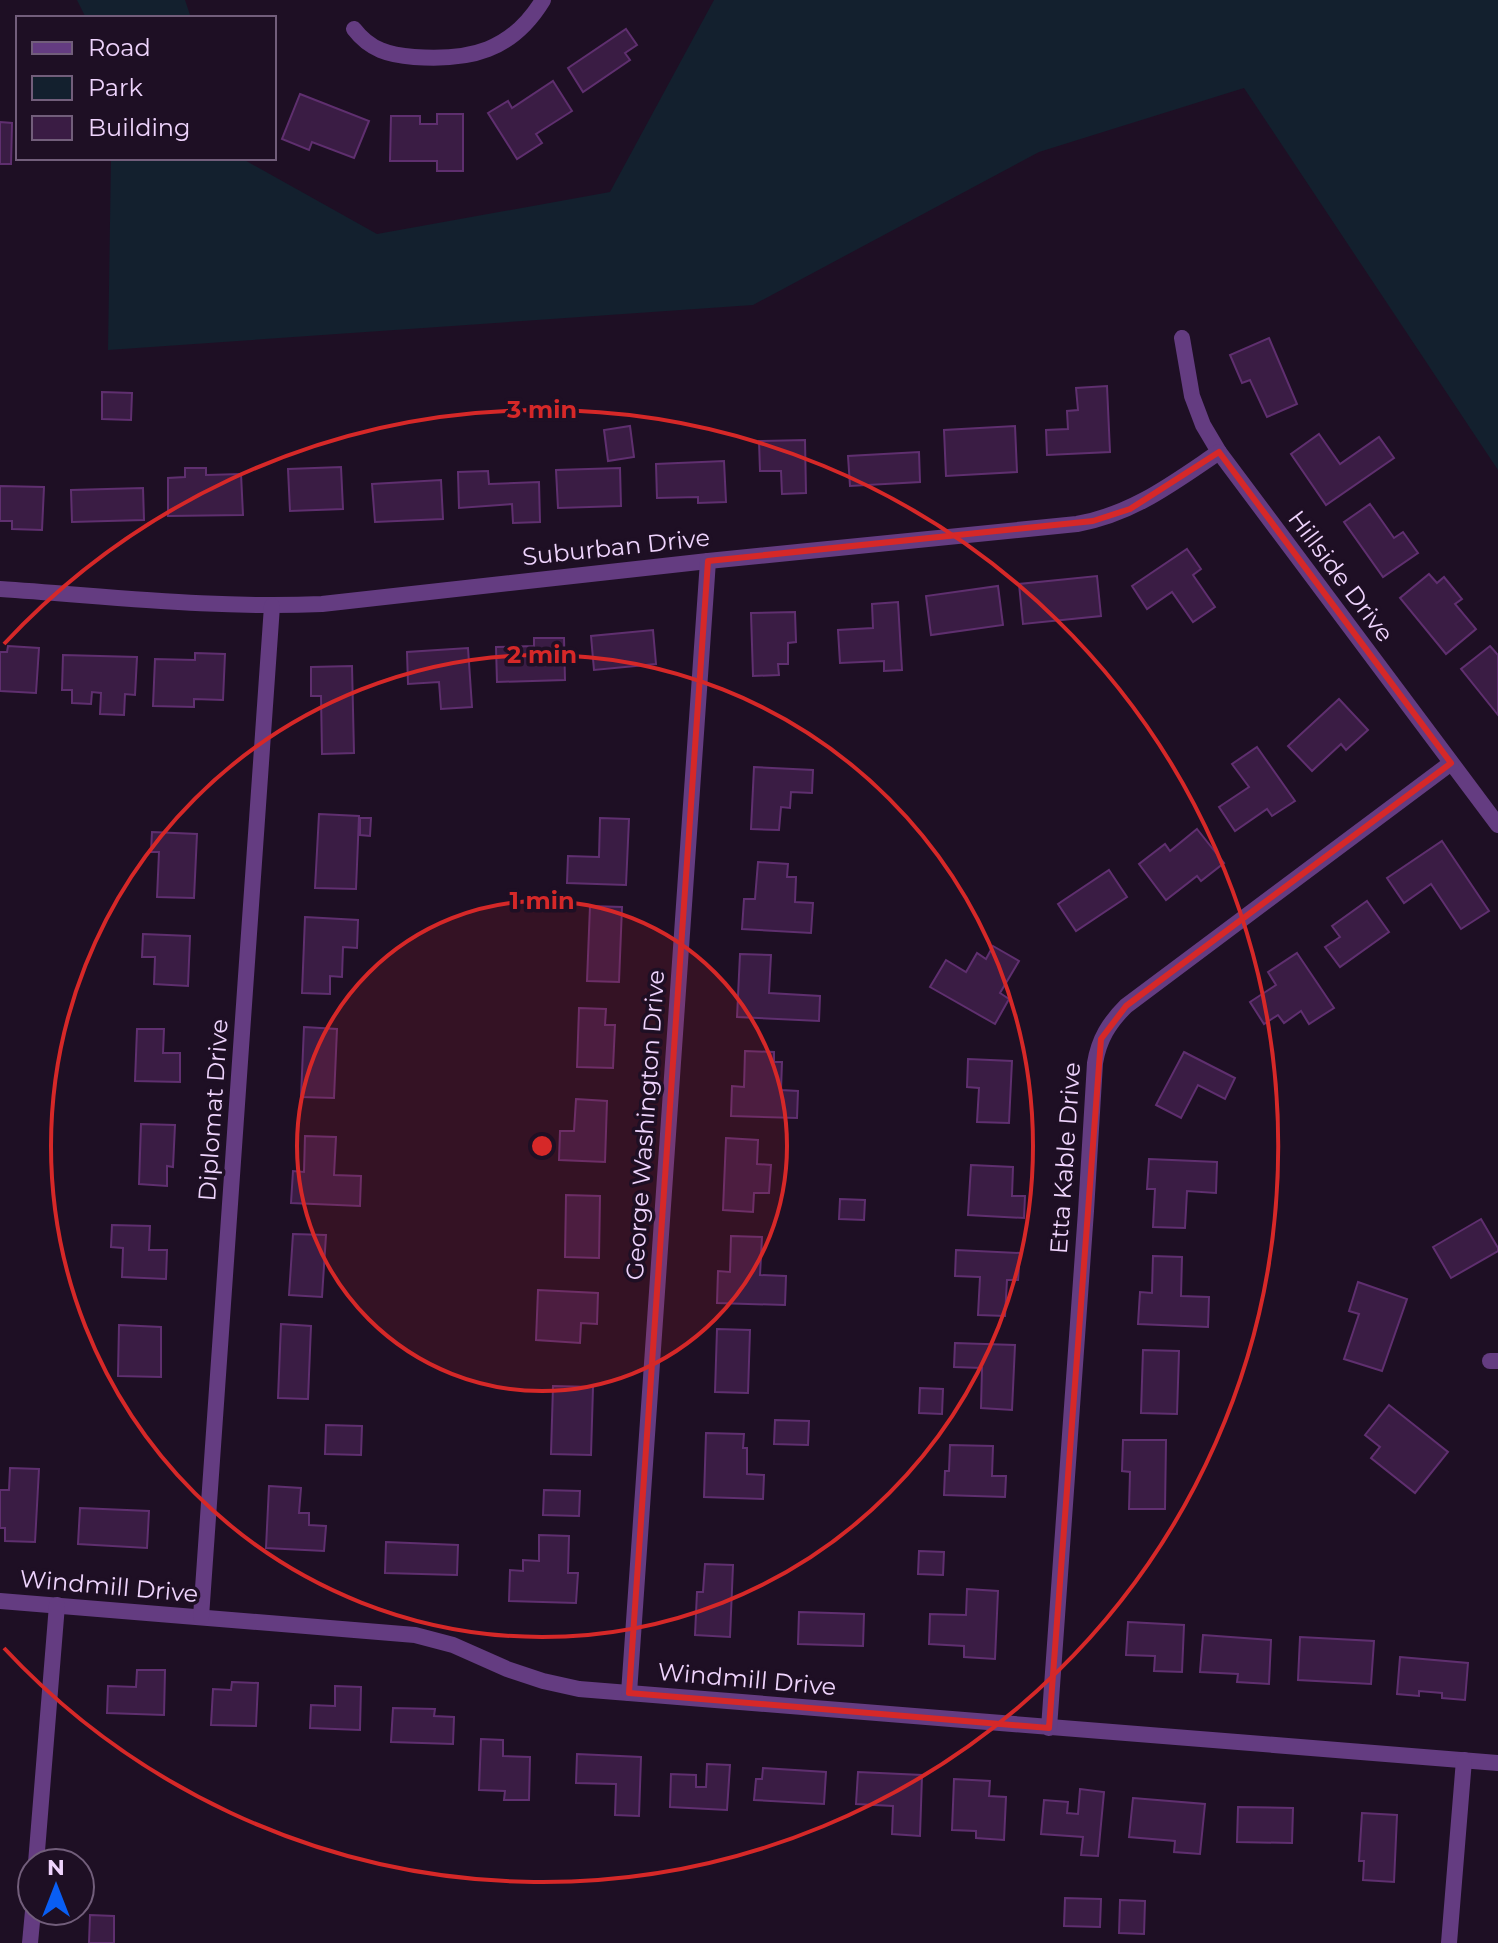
<svg xmlns="http://www.w3.org/2000/svg" width="1498" height="1943" font-family="Montserrat,sans-serif">
  <style>
    .green { fill: #13202e }
    .building { fill: #3a1c44; stroke: #5f2f6f; stroke-width: 2 }
    .lines { fill: none; stroke-linecap: round; stroke-linejoin: round }
    .minor { stroke: #643c81; stroke-width: 16 }
    .marked { fill: none; stroke: #d62828; stroke-width: 6; stroke-linejoin: round }
    .ring { fill: none; stroke: #d62828; stroke-width: 4 }
    .labels { text-anchor: middle; dominant-baseline: central; stroke-width: 7; stroke-linejoin: round; paint-order: stroke }
    .street-label { font-size: 24px; fill: #efd4fd; stroke: #1e0f24 }
    .centre { fill: #d62828; stroke: #1e0f24; stroke-width: 4 }
    .ring-label { font-size: 24px; text-anchor: middle; font-weight: bold; fill: #d62828; stroke: #1e0f24; stroke-width: 7; stroke-linejoin: round; paint-order: stroke }
  </style>
  <rect width="100%" height="100%" fill="#1e0f24"/>
  <g class="green">
    <polygon points="77,0 185,0 191,18 86,18"/>
    <polygon points="714,0 1498,0 1498,470 1244,88 1039,152 753,305 108,350 111,158 241,158 377,234 610,192"/>
  </g>
  <g class="building">
    <polygon points="626,29 637,45 625,53 630,60 583,92 568,68"/>
    <polygon points="553,81 572,111 536,134 542,143 517,159 488,113 508,101 512,108"/>
    <polygon points="300,94 369,121 354,158 312,142 309,150 282,139"/>
    <polygon points="437,114 463,114 463,171 437,171 437,161 390,161 391,116 420,116 420,124 437,124"/>
    <polygon points="0,122 12,123 11,164 0,164"/>
    <polygon points="1269,338 1297,404 1267,417 1250,380 1242,383 1230,355"/>
    <polygon points="1107,386 1110,452 1047,455 1046,430 1068,429 1067,411 1078,410 1076,388"/>
    <polygon points="102,392 132,393 131,420 102,419"/>
    <polygon points="630,426 634,457 608,461 604,430"/>
    <polygon points="1015,426 1017,472 946,476 944,430"/>
    <polygon points="1319,434 1340,464 1379,437 1394,458 1326,505 1291,454"/>
    <polygon points="805,440 806,493 782,494 781,471 760,471 759,441"/>
    <polygon points="919,452 920,482 850,486 848,456"/>
    <polygon points="724,461 726,502 698,503 698,497 657,498 656,464"/>
    <polygon points="341,467 343,509 290,511 288,469"/>
    <polygon points="185,468 206,468 206,475 241,474 243,515 168,516 168,478 185,477"/>
    <polygon points="620,468 621,506 558,508 556,470"/>
    <polygon points="488,471 489,484 539,482 540,522 513,523 512,504 459,508 458,472"/>
    <polygon points="441,480 443,519 375,522 372,484"/>
    <polygon points="0,486 44,487 42,530 12,529 12,521 0,521"/>
    <polygon points="143,488 144,520 72,522 71,490"/>
    <polygon points="1370,504 1394,538 1403,532 1418,553 1383,577 1344,522"/>
    <polygon points="1187,549 1201,569 1193,575 1215,607 1193,622 1172,592 1147,609 1132,586"/>
    <polygon points="1429,574 1437,583 1444,577 1462,599 1455,604 1476,629 1446,654 1400,598"/>
    <polygon points="1097,576 1101,616 1023,624 1019,584"/>
    <polygon points="998,586 1003,625 931,635 926,596"/>
    <polygon points="898,602 902,670 884,671 884,661 840,663 838,630 873,628 872,604"/>
    <polygon points="795,612 796,642 788,643 788,664 778,664 779,675 753,676 751,613"/>
    <polygon points="653,630 656,664 594,670 591,636"/>
    <polygon points="534,638 564,638 565,680 497,682 496,647 534,646"/>
    <polygon points="8,646 39,648 36,693 0,691 0,652 7,652"/>
    <polygon points="1490,646 1498,655 1498,715 1461,669"/>
    <polygon points="468,648 472,707 441,709 439,682 408,684 407,652"/>
    <polygon points="195,653 225,654 223,700 194,699 194,707 153,706 155,659 195,660"/>
    <polygon points="63,655 137,657 135,695 125,694 124,715 100,714 101,693 92,692 91,704 72,703 72,690 62,690"/>
    <polygon points="352,666 354,753 322,754 321,696 311,696 311,667"/>
    <polygon points="1339,699 1368,730 1346,750 1341,744 1312,771 1288,746"/>
    <polygon points="1257,747 1295,801 1272,816 1267,809 1235,831 1219,807 1249,787 1232,764"/>
    <polygon points="754,767 813,770 812,793 791,792 790,808 781,807 779,830 751,829"/>
    <polygon points="319,814 359,816 356,889 315,888"/>
    <polygon points="360,818 371,818 370,836 360,835"/>
    <polygon points="600,818 629,819 626,885 567,883 568,856 599,857"/>
    <polygon points="1197,829 1224,863 1201,881 1197,876 1166,900 1139,864 1165,844 1170,851"/>
    <polygon points="152,832 197,834 194,898 157,897 159,852 151,852"/>
    <polygon points="1442,841 1489,911 1461,929 1431,884 1404,903 1387,878"/>
    <polygon points="758,862 788,864 787,877 796,877 795,902 813,903 811,933 742,929 744,899 755,899"/>
    <polygon points="1109,870 1127,897 1076,931 1058,904"/>
    <polygon points="1367,901 1389,932 1340,967 1325,947 1340,937 1332,926"/>
    <polygon points="590,906 622,907 619,982 587,981"/>
    <polygon points="305,917 358,920 357,948 343,947 342,977 330,976 330,994 302,993"/>
    <polygon points="143,934 190,936 188,986 154,984 155,957 142,957"/>
    <polygon points="993,946 1019,961 1000,993 1009,999 995,1024 930,987 946,960 966,972 977,953 986,959"/>
    <polygon points="1297,953 1334,1008 1309,1024 1301,1011 1284,1023 1278,1015 1264,1024 1250,1002 1276,985 1268,972"/>
    <polygon points="740,954 771,955 769,993 820,996 819,1021 737,1017"/>
    <polygon points="579,1008 606,1009 605,1025 615,1025 613,1068 577,1067"/>
    <polygon points="304,1027 337,1029 334,1098 301,1097"/>
    <polygon points="137,1029 164,1029 163,1053 180,1053 180,1082 135,1081"/>
    <polygon points="745,1051 774,1052 774,1062 782,1062 781,1090 798,1091 797,1118 731,1116 732,1086 744,1087"/>
    <polygon points="1184,1052 1235,1078 1225,1099 1198,1085 1181,1118 1156,1105"/>
    <polygon points="968,1059 1012,1061 1009,1123 977,1122 979,1088 967,1087"/>
    <polygon points="576,1099 607,1101 605,1162 559,1160 560,1131 574,1131"/>
    <polygon points="141,1124 175,1125 173,1167 167,1166 167,1186 139,1184"/>
    <polygon points="305,1136 336,1137 334,1175 361,1176 360,1206 291,1203 293,1171 304,1172"/>
    <polygon points="726,1138 758,1140 757,1164 771,1165 769,1193 754,1193 753,1212 723,1210"/>
    <polygon points="1149,1159 1217,1162 1216,1193 1187,1191 1185,1228 1153,1227 1155,1189 1147,1189"/>
    <polygon points="971,1165 1013,1167 1012,1196 1025,1196 1024,1218 968,1215"/>
    <polygon points="566,1195 600,1196 599,1258 565,1257"/>
    <polygon points="840,1199 865,1200 864,1220 839,1219"/>
    <polygon points="1481,1219 1498,1248 1498,1251 1451,1278 1433,1247"/>
    <polygon points="112,1225 150,1226 149,1250 167,1250 166,1279 122,1277 123,1248 111,1247"/>
    <polygon points="293,1234 326,1235 322,1297 289,1295"/>
    <polygon points="731,1236 762,1237 760,1275 786,1276 785,1305 717,1303 718,1271 730,1272"/>
    <polygon points="956,1250 1020,1253 1018,1280 1007,1280 1005,1316 978,1315 980,1277 955,1276"/>
    <polygon points="1153,1256 1182,1257 1181,1296 1209,1297 1208,1327 1138,1324 1140,1292 1152,1293"/>
    <polygon points="1358,1282 1407,1299 1382,1371 1344,1359 1359,1314 1349,1311"/>
    <polygon points="538,1290 598,1293 597,1324 581,1323 580,1343 536,1340"/>
    <polygon points="281,1324 311,1326 308,1399 278,1398"/>
    <polygon points="119,1325 161,1327 161,1377 118,1376"/>
    <polygon points="717,1329 750,1330 748,1393 715,1392"/>
    <polygon points="955,1343 1015,1345 1012,1410 981,1408 982,1368 954,1367"/>
    <polygon points="1143,1350 1179,1351 1177,1414 1141,1413"/>
    <polygon points="553,1386 593,1387 591,1455 551,1454"/>
    <polygon points="920,1388 943,1389 942,1414 919,1413"/>
    <polygon points="1389,1405 1448,1452 1415,1493 1371,1458 1380,1447 1365,1435"/>
    <polygon points="775,1420 809,1421 808,1445 774,1444"/>
    <polygon points="326,1425 362,1426 361,1455 325,1454"/>
    <polygon points="706,1433 744,1434 743,1448 747,1448 747,1474 764,1475 763,1499 704,1497"/>
    <polygon points="1123,1440 1166,1440 1165,1509 1129,1509 1130,1472 1122,1471"/>
    <polygon points="950,1445 993,1446 992,1476 1006,1476 1005,1497 944,1495 945,1471 949,1471"/>
    <polygon points="10,1468 39,1469 35,1542 5,1541 5,1528 0,1528 0,1490 9,1490"/>
    <polygon points="269,1486 301,1488 299,1513 309,1513 309,1525 326,1526 324,1551 266,1548"/>
    <polygon points="544,1490 580,1491 579,1516 543,1515"/>
    <polygon points="80,1508 149,1511 147,1548 78,1544"/>
    <polygon points="539,1535 569,1536 568,1573 578,1573 576,1603 509,1601 510,1570 523,1571 523,1560 539,1561"/>
    <polygon points="386,1542 458,1545 457,1575 385,1573"/>
    <polygon points="919,1551 944,1552 943,1575 918,1574"/>
    <polygon points="705,1564 733,1565 730,1637 695,1635 697,1592 703,1592"/>
    <polygon points="967,1589 998,1591 995,1659 964,1657 964,1646 929,1644 930,1614 966,1615"/>
    <polygon points="799,1612 864,1614 863,1646 798,1644"/>
    <polygon points="1128,1622 1184,1625 1182,1672 1154,1671 1155,1656 1126,1655"/>
    <polygon points="1203,1635 1271,1640 1269,1684 1237,1682 1238,1674 1200,1672"/>
    <polygon points="1300,1637 1374,1641 1371,1684 1298,1680"/>
    <polygon points="1400,1657 1468,1663 1465,1700 1442,1698 1442,1693 1419,1691 1419,1696 1397,1694"/>
    <polygon points="137,1670 165,1670 164,1715 107,1713 108,1686 136,1687"/>
    <polygon points="232,1682 258,1683 256,1726 211,1725 213,1689 231,1690"/>
    <polygon points="335,1686 361,1687 360,1730 310,1728 311,1705 335,1706"/>
    <polygon points="393,1708 435,1709 434,1716 454,1717 453,1744 391,1742"/>
    <polygon points="481,1739 503,1740 503,1756 530,1757 529,1800 504,1800 505,1791 479,1790"/>
    <polygon points="577,1754 641,1757 639,1816 615,1815 616,1784 576,1783"/>
    <polygon points="707,1764 730,1765 727,1810 670,1807 671,1774 696,1775 696,1787 706,1787"/>
    <polygon points="763,1768 826,1772 824,1804 754,1800 756,1779 762,1779"/>
    <polygon points="858,1772 922,1775 920,1836 892,1834 893,1806 856,1804"/>
    <polygon points="954,1779 990,1781 989,1796 1006,1797 1004,1840 976,1838 976,1831 952,1830"/>
    <polygon points="1080,1789 1104,1792 1098,1856 1081,1855 1083,1837 1041,1834 1044,1800 1068,1802 1067,1813 1078,1814"/>
    <polygon points="1133,1798 1205,1804 1200,1854 1174,1852 1175,1841 1129,1837"/>
    <polygon points="1238,1807 1293,1808 1292,1843 1237,1842"/>
    <polygon points="1362,1813 1397,1815 1394,1882 1363,1880 1364,1861 1359,1861"/>
    <polygon points="1065,1898 1101,1899 1100,1927 1064,1926"/>
    <polygon points="1120,1900 1145,1901 1144,1934 1119,1933"/>
    <polygon points="90,1915 114,1916 114,1943 89,1943"/>
  </g>
  <g class="lines">
    <g class="minor">
      <path d="M354 29C370 50 389 55 414 57 470 61 512 51 543 0"/>
      <polyline points="1182,338 1192,396 1203,425 1219,452 1498,825"/>
      <path d="M0 589C107 596 215 609 322 604L708 561 1077 524C1133 514 1173 483 1219 452"/>
      <polyline points="1490,1361 1498,1361"/>
      <polyline points="0,1601 415,1635 453,1645 507,1669 543,1681 579,1689 1498,1763"/>
      <polyline points="201,1617 272,606"/>
      <polyline points="629,1693 708,561"/>
      <path d="M1049 1728 1086 1211 1095 1063C1099 1039 1109 1023 1126 1006L1451 763"/>
      <polyline points="36,1863 57,1605"/>
      <polyline points="30,1943 33,1911"/>
      <polyline points="1449,1943 1464,1760"/>
    </g>
  </g>
  <path class="marked" d="M1219 452 1451 763 1126 1006 1101 1039 1049 1728 629 1693 708 561 1093 521 1130 509Z"/>
  <circle cx="542" cy="1146" r="245" fill="#d62828" fill-opacity=".12"/>
  <g class="ring">
    <circle cx="542" cy="1146" r="245"/>
    <circle cx="542" cy="1146" r="491"/>
    <path d="M4 644A736 736 0 1 1 4 1648"/>
  </g>
  <g class="labels">
    <g class="street-label">
      <text transform="translate(616 547) rotate(-6)">Suburban Drive</text>
      <text transform="translate(1341 576) rotate(53)">Hillside Drive</text>
      <text transform="translate(213 1110) rotate(-86)">Diplomat Drive</text>
      <text transform="translate(645 1125) rotate(-86)">George Washington Drive</text>
      <text transform="translate(1065 1158) rotate(-86)">Etta Kable Drive</text>
      <text transform="translate(109 1586) rotate(5)">Windmill Drive</text>
      <text transform="translate(747 1679) rotate(5)">Windmill Drive</text>
    </g>
  </g>
  <circle cx="542" cy="1146" r="12" class="centre"/>
  <g class="ring-label">
    <text x="542" y="418">3 min</text>
    <text x="542" y="663">2 min</text>
    <text x="542" y="909">1 min</text>
  </g>
  <rect x="16" y="16" width="260" height="144" fill="#1e0f24" stroke="#725e7b" stroke-width="2"/>
  <rect x="32" y="42" width="40" height="12" fill="#643c81" stroke="#725e7b" stroke-width="2"/>
  <text x="88" y="56" font-size="24" fill="#efd4fd">Road</text>
  <rect x="32" y="76" width="40" height="24" fill="#13202e" stroke="#725e7b" stroke-width="2"/>
  <text x="88" y="96" font-size="24" fill="#efd4fd">Park</text>
  <rect x="32" y="116" width="40" height="24" fill="#3a1c44" stroke="#725e7b" stroke-width="2"/>
  <text x="88" y="136" font-size="24" fill="#efd4fd">Building</text>
  <g transform="translate(56 1887)"><circle r="38" fill="#1e0f24" stroke="#725e7b" stroke-width="2"/>
  <path d="M0-6L14 30L0 20L-14 30Z" fill="#095ef4"/>
  <text y="-12" font-size="22" font-weight="bold" text-anchor="middle" fill="#efd4fd">N</text>
  </g>
</svg>
